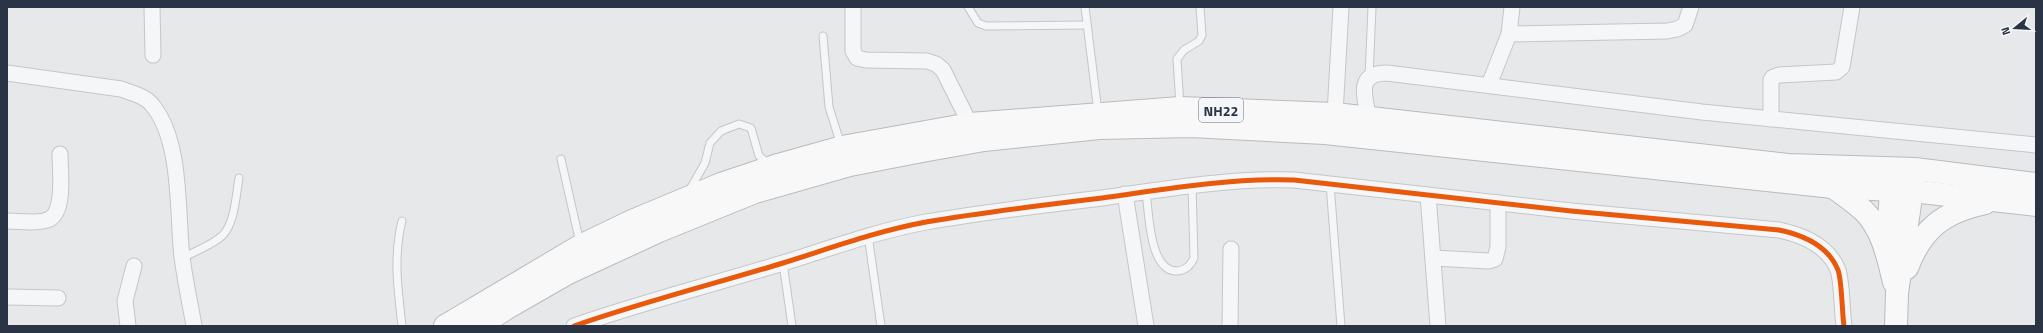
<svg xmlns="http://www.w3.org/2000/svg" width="2043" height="333" font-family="'Titillium Web',sans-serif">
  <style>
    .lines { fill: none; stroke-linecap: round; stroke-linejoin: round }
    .lane-casing { stroke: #c4c6c8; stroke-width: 9 }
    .street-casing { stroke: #c4c6c8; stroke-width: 17 }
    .highway-casing { stroke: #b8bbbf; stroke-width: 24 }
    .lane { stroke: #f5f6f7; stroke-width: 7 }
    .street { stroke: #f5f6f7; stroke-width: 15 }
    .highway { stroke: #f8f8f8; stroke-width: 22 }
    .cycleway-casing { stroke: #f4f6f9; stroke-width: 8 }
    .cycleway { stroke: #e8590c; stroke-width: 5 }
    .labels { text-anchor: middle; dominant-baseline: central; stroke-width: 3; stroke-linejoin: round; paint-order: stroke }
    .shield { fill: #f4f6f9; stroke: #676e7b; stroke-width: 1 }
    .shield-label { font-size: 14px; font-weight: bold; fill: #2b3445 }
  </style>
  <rect width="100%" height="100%" fill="#e6e8ea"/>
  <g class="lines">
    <g class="lane-casing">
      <g id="lane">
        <polyline points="968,7 978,23 986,26 1087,25"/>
        <polyline points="1085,7 1098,112"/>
        <polyline points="823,36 829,107 841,145"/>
        <polyline points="1369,77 1372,7"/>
        <polyline points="1180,106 1177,59 1184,50 1199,41 1202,35 1200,7"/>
        <polyline points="561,159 580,243"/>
        <polyline points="1330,184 1341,326"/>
        <polyline points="689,191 705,163 710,143 721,131 739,124 751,128 759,156 769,164"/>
        <path d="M1146 192C1149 212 1149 273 1178 271 1186 270 1191 265 1194 258L1192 186"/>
        <path d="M402 221C393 257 398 290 402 326"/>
        <polyline points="868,235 881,326"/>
        <path d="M182 258C195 251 213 245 223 235 235 222 236 195 239 178"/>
        <polyline points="783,263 792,326"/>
      </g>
    </g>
    <g class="street-casing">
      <g id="street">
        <polyline points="152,7 153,55"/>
        <polyline points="853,7 853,51 857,58 866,60 927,61 936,64 943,70 970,124"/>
        <polyline points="1509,34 1667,31 1677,29 1685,25 1691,7"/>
        <path d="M7 73 121 89C132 93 146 96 153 106 182 142 177 212 182 257 185 280 190 303 194 326"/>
        <polyline points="1489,85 1509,34 1512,7"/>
        <polyline points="1335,114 1341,7"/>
        <path d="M1369 119C1365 97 1355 73 1387 73L1702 112 2036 145"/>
        <polyline points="1771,119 1771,80 1773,77 1779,75 1836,72 1842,67 1852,7"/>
        <polyline points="1125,194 1146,326"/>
        <polyline points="1428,195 1438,326"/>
        <path d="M7 221C20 221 35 224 47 220 66 215 60 170 60 154"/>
        <polyline points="1433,258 1489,261 1495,259 1498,247 1498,203"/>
        <polyline points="7,297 58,298"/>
        <polyline points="128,326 125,301 134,266"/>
        <path d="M574 326C643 302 714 284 783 263 831 248 877 231 926 222 984 212 1043 205 1102 198 1166 189 1229 178 1294 180L1571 211 1779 230C1803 235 1828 245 1838 270 1842 281 1842 313 1844 326"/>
        <polyline points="1230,326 1231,249"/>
      </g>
    </g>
    <g class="highway-casing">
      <g id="highway">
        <polyline points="1892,175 1889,221 1892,250"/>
        <path d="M1833 187C1844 195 1856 203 1865 212 1883 231 1888 258 1894 282"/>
        <path d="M1907 268C1922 228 1944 212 1985 203"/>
        <polyline points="445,326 580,246 632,221 721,184 778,165 842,147 970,124 1180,108 1335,114 1788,165 1915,169 2036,184"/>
        <polyline points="479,326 507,308 568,273 659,231 755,192 850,165 922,151 984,140 1099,128 1191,126 1325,133 1833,187 1912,191 2036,205"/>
        <polyline points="1896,326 1897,293 1914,177"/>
      </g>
    </g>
    <use href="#lane" class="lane"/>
    <use href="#street" class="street"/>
    <use href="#highway" class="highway"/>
    <g class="cycleway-casing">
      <path id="cycleway" d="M574 326C643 302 714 284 783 263 831 248 877 231 926 222 984 212 1043 205 1102 198 1166 189 1229 178 1294 180L1571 211 1779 230C1803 235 1828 245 1838 270 1842 281 1842 313 1844 326"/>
    </g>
    <use href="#cycleway" class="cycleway"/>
  </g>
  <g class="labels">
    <rect class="shield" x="1199" y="98" width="44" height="24" rx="3"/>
    <g class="shield-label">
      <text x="1221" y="110">NH22</text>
    </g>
  </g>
  <rect width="2043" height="333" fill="none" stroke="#2b3445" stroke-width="16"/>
  <g transform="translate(2015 28) rotate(252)" stroke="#f4f6f9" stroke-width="3" paint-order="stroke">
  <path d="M0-3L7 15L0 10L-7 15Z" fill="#2b3445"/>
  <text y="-6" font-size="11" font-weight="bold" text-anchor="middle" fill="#2b3445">N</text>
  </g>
</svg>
